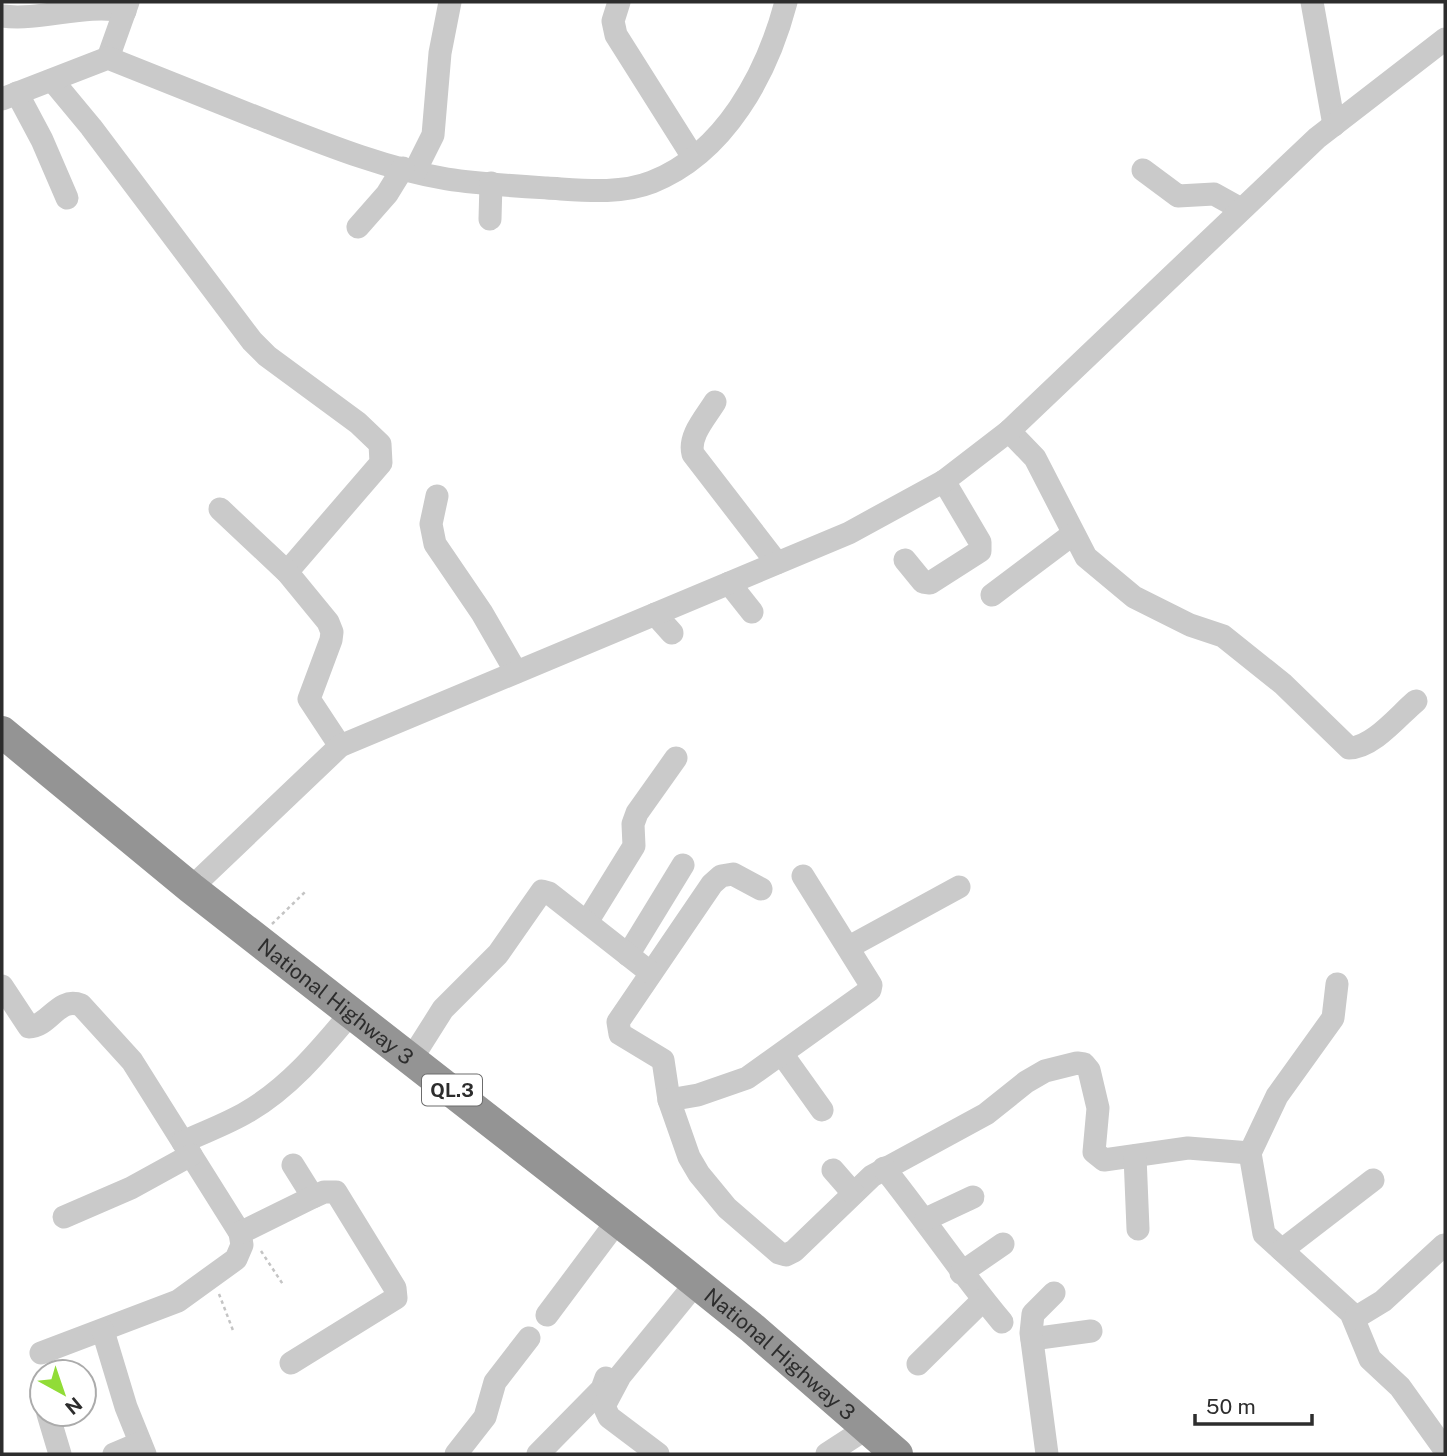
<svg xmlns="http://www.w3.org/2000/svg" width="1447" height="1456" font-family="'Public Sans',sans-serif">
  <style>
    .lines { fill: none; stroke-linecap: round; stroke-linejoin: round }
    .path { stroke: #c4c4c4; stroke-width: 2.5; stroke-dasharray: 3.5 3.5; stroke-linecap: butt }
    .minor { stroke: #cacaca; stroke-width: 23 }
    .highway { stroke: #949494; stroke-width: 32 }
    .labels { text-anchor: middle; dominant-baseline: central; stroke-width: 7; stroke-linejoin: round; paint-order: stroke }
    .shield { fill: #fff; stroke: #6c6c6c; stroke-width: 2 }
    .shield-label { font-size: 19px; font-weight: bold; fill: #2d2d2d }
    .street-label { font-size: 21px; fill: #2d2d2d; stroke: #fff }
  </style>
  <rect width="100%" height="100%" fill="#fff"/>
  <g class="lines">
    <g class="path">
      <polyline points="272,924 305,892"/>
      <polyline points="261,1251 284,1286"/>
      <polyline points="219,1294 234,1333"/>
    </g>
    <g class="minor">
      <polyline points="619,2 613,21 616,35 693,157"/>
      <polyline points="1312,2 1334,125"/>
      <path d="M2 16C43 21 83 3 125 11"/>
      <polyline points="108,58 128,2"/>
      <polyline points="52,80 91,127 252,341 267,356 358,423 380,444 381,463 287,572"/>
      <polyline points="17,93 42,140 67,198"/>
      <path d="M2 99 108 58C162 80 217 101 271 123 327 145 387 169 447 179 480 184 514 186 547 188 581 190 619 195 652 182 725 153 767 74 786 2"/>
      <polyline points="1143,170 1178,196 1214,194 1241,209"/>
      <polyline points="415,171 433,135 440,53 450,2"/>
      <polyline points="490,219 491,183"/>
      <polyline points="358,227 387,194 403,168"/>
      <path d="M715 402C706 417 688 436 693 454L777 563"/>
      <path d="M1009 431 1035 458 1086 557 1134 597 1190 625 1223 636 1283 684 1349 748C1373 748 1399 715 1416 701"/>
      <polyline points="437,496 431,524 435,544 482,613 516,672"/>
      <polyline points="220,509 287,572 328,622 332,632 331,640 309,699 340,746"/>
      <polyline points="905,560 923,582 930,583 980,551 980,542 944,481"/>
      <polyline points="729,583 752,612"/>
      <polyline points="992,595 1073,534"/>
      <polyline points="655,614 672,633"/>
      <polyline points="191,888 340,746 849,533 944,481 1009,431 1317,138 1445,39"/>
      <polyline points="761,889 733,874 721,876 712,884 618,1022 620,1034 663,1060 669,1100 689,1157 699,1174 727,1208 779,1253 786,1255 794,1251 872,1176 986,1114 1026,1082 1045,1071 1077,1063 1084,1064 1089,1070 1098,1108 1094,1152 1104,1160 1188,1148 1250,1153"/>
      <polyline points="587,922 634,846 633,824 637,813 676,758"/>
      <polyline points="849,947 959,887"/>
      <polyline points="628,955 683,865"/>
      <polyline points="1337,984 1333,1018 1277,1096 1250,1153 1264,1234 1351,1313 1370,1359 1400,1387 1445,1450"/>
      <path d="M2 986 29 1027C49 1027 58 996 81 1005L132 1061 240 1233 242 1245 236 1259 178 1301 41 1353"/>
      <polyline points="782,1054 822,1110"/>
      <polyline points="412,1058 443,1009 498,954 542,891 549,893 651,973"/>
      <polyline points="669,1100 698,1095 747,1078 870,990 871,985 803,876"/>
      <path d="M183 1142C204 1132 227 1124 247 1112 289 1088 321 1049 352 1012"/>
      <polyline points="1135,1156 1138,1229"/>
      <polyline points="293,1165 313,1197"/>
      <path d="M884 1168C925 1219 960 1272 1002 1322"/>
      <polyline points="833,1170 853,1193"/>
      <polyline points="64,1217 131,1188 191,1155"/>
      <polyline points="926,1219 973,1197"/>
      <polyline points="240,1233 313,1197 324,1192 336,1192 395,1288 396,1298 291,1363"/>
      <polyline points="1282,1250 1373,1180"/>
      <polyline points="961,1273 1003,1244"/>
      <polyline points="547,1315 618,1220"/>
      <polyline points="1355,1318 1383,1301 1444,1245"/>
      <polyline points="103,1331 126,1407 145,1454"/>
      <polyline points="1032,1339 1091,1331"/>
      <polyline points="918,1364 983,1300"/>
      <polyline points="48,1414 60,1454"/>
      <polyline points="114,1454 140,1443"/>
      <polyline points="456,1454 485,1417 495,1382 529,1338"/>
      <polyline points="538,1454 602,1389 606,1378"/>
      <polyline points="658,1454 609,1417 604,1406 620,1376 696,1283"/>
      <polyline points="827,1454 867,1428"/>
      <polyline points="1047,1454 1031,1333 1033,1314 1054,1293"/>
    </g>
    <path class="highway" id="s1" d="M2 732 191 888 659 1253 751 1327 897 1454"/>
  </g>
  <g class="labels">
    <rect class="shield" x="422" y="1074.5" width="60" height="31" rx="5"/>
    <g class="shield-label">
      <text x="452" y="1090">QL.3</text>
    </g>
    <g class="street-label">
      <text stroke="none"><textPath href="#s1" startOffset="429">National Highway 3</textPath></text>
      <text stroke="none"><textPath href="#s1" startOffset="996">National Highway 3</textPath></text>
    </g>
  </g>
  <rect width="1447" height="1456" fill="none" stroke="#2d2d2d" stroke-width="7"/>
  <g transform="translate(63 1393) rotate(140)"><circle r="33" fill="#ffffff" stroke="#ababab" stroke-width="2"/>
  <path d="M0-5L12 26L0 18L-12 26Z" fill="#91dc37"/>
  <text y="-10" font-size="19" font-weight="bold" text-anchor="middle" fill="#2d2d2d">N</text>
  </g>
  <path d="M1195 1414v10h117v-10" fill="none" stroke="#2d2d2d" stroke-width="3.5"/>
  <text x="1206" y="1414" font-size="21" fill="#2d2d2d" stroke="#ffffff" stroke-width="5" paint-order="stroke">50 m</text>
</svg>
